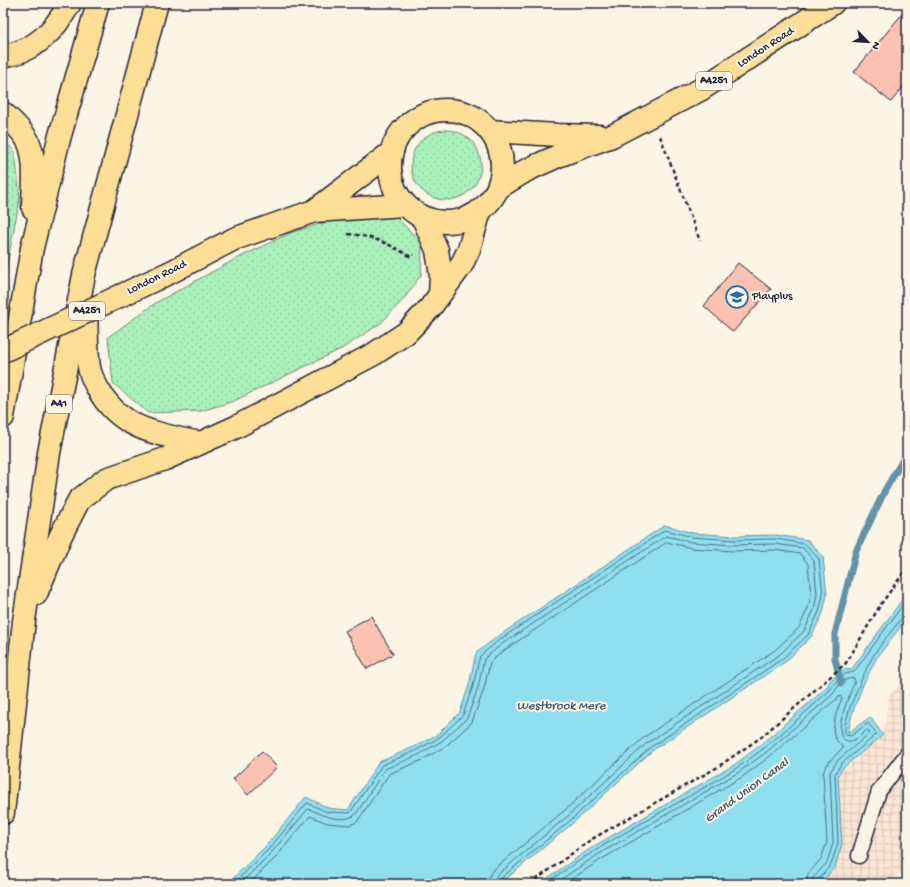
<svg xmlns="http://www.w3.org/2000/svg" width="910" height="887" font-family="'Gochi Hand',sans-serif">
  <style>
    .industrial { fill: url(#industrial-grid) }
    .grass { fill: url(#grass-dots); stroke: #66897b }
    .water { fill: #90dfee; stroke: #6493a6 }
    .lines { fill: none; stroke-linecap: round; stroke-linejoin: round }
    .shore { stroke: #4e6e83; stroke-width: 1 }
    .stream { stroke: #6493a6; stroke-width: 7 }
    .building { fill: #fbc2b2; stroke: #22223b }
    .service-casing { stroke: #22223b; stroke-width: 17 }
    .primary-casing { stroke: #22223b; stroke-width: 25 }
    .trunk-casing { stroke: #22223b; stroke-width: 25 }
    .path { stroke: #22223b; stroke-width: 2.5; stroke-dasharray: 4 3; stroke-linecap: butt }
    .service { stroke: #fcf5e5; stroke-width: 14 }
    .primary { stroke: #fdde96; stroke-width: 22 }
    .trunk { stroke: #fdde96; stroke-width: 22 }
    .primary-bridge-casing { stroke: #22223b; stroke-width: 25; stroke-linecap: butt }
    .primary-bridge { stroke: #fdde96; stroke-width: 22 }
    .labels { text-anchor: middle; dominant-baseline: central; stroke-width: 4; stroke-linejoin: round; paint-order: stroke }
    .shield { fill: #fcf5e5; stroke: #63616e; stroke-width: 1 }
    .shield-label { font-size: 11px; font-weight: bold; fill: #22223b }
    .street-label { font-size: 12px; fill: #22223b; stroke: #fcf5e5 }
    .poi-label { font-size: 12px; fill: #22223b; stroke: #fcf5e5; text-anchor: start }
    .water-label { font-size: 13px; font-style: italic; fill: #435b71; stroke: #fcf5e5 }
  </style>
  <defs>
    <pattern id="industrial-grid" width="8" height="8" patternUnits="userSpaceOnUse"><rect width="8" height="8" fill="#fce6d6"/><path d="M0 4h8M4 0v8" fill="none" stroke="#d8c5b9"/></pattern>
    <pattern id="grass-dots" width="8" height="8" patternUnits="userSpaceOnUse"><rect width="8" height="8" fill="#aaf0bb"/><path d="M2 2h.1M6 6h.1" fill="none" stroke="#92cea2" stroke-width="1.8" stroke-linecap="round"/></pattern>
  </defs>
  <rect width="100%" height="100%" fill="#fcf5e5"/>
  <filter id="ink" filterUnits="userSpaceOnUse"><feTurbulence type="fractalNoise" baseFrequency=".025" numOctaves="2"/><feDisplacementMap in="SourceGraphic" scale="8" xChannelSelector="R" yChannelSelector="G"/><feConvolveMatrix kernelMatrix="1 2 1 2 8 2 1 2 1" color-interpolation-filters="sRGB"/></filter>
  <g filter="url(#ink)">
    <polygon class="industrial" points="907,677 907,866 888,884 805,884 838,775 883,735 889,696"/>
    <g class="grass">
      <circle cx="446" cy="165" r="35"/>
      <polygon points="3,139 15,152 20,198 3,285"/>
      <polygon points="356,213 396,217 422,243 421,275 403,300 381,323 343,348 234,401 201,411 148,413 113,383 108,337 157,302 232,261 290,233"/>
    </g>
    <g class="water">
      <polygon points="665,525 693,533 734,536 776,535 808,540 823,557 827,595 823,613 811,637 785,662 653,750 574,822 500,884 227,884 265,847 306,797 328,808 348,810 379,762 414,747 438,734 460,712 469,685 476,653 497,637"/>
      <polygon points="907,593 907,618 876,659 863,685 852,714 848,733 870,717 883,735 844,767 838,775 842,844 835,867 820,884 539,884 594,846 734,765 758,747 826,688 830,681 844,669 851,670"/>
    </g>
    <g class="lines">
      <g class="shore">
        <polyline points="233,884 268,850 307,803 327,812 350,813 382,765 415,751 440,737 463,715 473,686 480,656 499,640 665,530 692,537 734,540 776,539 805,544 819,559 823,595 819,612 808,635 782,659 651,747 572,819 500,879 498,884"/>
        <path d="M240 884 271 853 308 809C314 810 319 815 326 816 334 819 350 821 356 814L385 769 418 755 442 741 467 718 478 688 484 659 502 644 666 536 692 542 733 545 775 544 803 548 814 561 817 594 814 610 804 631 779 655 647 743 569 815 496 876 494 880 493 884"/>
        <polyline points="249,884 276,857 310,816 327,823 349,825 357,822 389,774 420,761 446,746 472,722 484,689 490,662 506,649 667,542 691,548 733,551 775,550 800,554 808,564 811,594 808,608 799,628 775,650 643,738 565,810 492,871 489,877 487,884"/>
        <path d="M545 884C605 840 672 808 735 769 769 747 799 718 829 691L834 684 845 674 854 672 907 599"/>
        <path d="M554 884 599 854 739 772 764 754 832 695C839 686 841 679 854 678L855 681C851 692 831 733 845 740 848 742 851 741 854 740 859 738 863 733 867 730L869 731 870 733 838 760 830 772 833 843 827 863 813 878 812 884"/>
        <path d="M564 884 602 859 742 777 768 758 840 696 842 698C838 708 830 728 835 738 837 742 841 744 843 748 835 756 826 762 823 774L827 842 821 859 808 874 806 884"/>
        <path d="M817 884 818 880 831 865 838 843 835 774 841 764 877 734 868 723 851 736 846 735C839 725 866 669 872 658 880 644 892 631 902 618L907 616"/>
      </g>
      <polyline class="stream" points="841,683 835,659 835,634 856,551 885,490 907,453"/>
    </g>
    <g class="building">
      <polygon points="907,8 907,82 891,102 854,72"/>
      <polygon points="738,263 771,289 733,332 704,306"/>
      <polygon points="371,616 393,654 367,669 345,631"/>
      <polygon points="262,751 277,767 248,795 233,779"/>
    </g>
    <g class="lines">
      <g class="service-casing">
        <polyline id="service" points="859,856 879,791 907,754"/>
      </g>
      <g class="primary-casing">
        <g id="primary">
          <circle cx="446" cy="166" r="56"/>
          <polyline points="490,131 558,135 599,136"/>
          <polyline points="499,187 527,170 558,156 612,136 700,90 833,3"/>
          <polyline points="314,211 392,152"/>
          <polyline points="171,272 234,239 314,211 405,205"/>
        </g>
      </g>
      <g class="trunk-casing">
        <g id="trunk">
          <path d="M3 56C36 51 54 31 70 3"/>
          <path d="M3 113C12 121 22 130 28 141 37 160 33 188 33 208"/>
          <polyline points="423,218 437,250 441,276 440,294"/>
          <path d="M86 308C87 327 86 347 89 367 90 374 94 382 98 389 121 430 158 434 200 443"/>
          <polyline points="3,417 32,248 59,139 98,3"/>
          <polyline points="36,594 61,535 79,500 106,479 165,459 236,427 374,354 406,333 430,308 461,266 469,249 480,211"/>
          <polyline points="3,813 24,621 49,453 84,275 157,3"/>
        </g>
      </g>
      <g class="path">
        <polyline points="660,136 700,241"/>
        <path d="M348 234C372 236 388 243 409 256L414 255"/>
        <polyline points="530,884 592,839 716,768 760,738 846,663 881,604 907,568"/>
      </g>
      <use href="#service" class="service"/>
      <use href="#primary" class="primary"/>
      <use href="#trunk" class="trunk"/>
      <g class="primary-bridge-casing">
        <polyline id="primary-bridge" points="3,351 171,272"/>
      </g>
      <use href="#primary-bridge" class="primary-bridge"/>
    </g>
  </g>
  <defs>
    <g id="school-ring" transform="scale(1.15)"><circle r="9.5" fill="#fcf5e5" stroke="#1f6fb2" stroke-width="1.5"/><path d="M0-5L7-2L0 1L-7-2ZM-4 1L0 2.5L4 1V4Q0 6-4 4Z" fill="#1f6fb2"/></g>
  </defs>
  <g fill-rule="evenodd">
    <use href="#school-ring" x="737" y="297"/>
  </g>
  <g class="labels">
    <g class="shield">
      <rect x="696" y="72" width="36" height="18" rx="3"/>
      <rect x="69" y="302" width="36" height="18" rx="3"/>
      <rect x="46" y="395" width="26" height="18" rx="3"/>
    </g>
    <g class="shield-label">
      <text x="714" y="81">A4251</text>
      <text x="87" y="311">A4251</text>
      <text x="59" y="404">A41</text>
    </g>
    <g class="street-label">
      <text transform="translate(766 48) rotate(-33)">London Road</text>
      <text transform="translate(157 278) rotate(-26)">London Road</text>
    </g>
    <g class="poi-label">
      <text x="752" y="297">Playplus</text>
    </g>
    <g class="water-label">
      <text x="561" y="706">Westbrook Mere</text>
      <text transform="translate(747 791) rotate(-36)">Grand Union Canal</text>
    </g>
  </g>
  <rect width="910" height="887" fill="none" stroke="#fcf5e5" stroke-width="16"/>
  <rect x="8" y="8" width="894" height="871" fill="none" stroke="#22223b" stroke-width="1.5" filter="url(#ink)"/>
  <g transform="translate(868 42) rotate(115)" stroke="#fcf5e5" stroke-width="3" paint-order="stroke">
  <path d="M0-3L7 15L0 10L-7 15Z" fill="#22223b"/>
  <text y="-6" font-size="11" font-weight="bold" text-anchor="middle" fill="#22223b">N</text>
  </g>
</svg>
